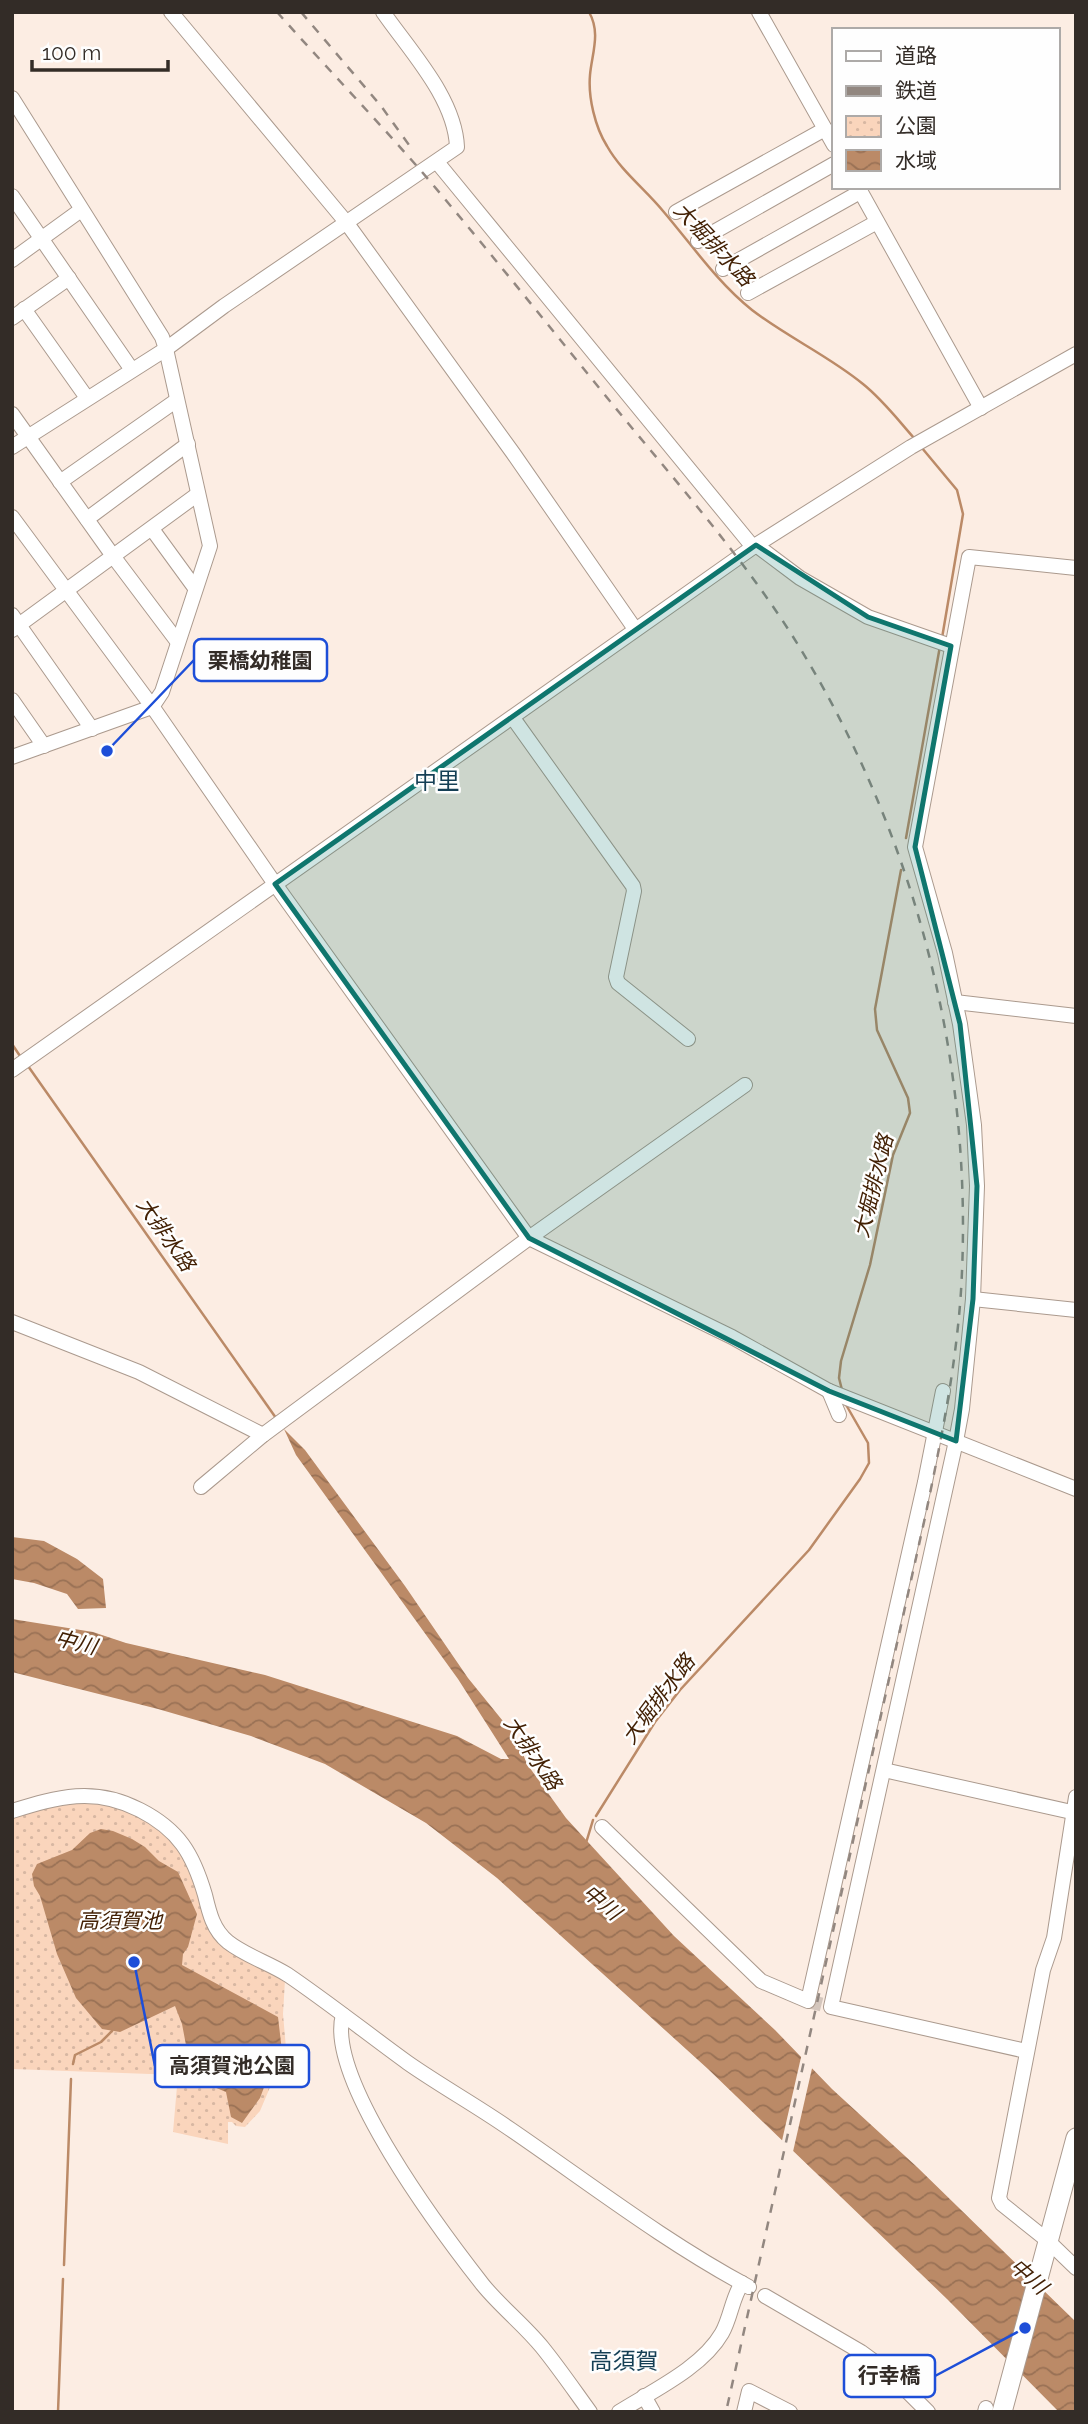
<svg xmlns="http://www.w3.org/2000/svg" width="1088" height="2424" font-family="Raleway,'Noto Sans JP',sans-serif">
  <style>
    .park { fill: url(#park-dots) }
    .water { fill: url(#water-waves) }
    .pier { fill: #fcede3 }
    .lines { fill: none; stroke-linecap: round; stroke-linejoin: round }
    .stream { stroke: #bb8a67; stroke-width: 2.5 }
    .minor-tunnel { stroke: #d4c6bd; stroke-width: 14; stroke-dasharray: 14 7; stroke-linecap: butt }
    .minor-casing { stroke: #ab9a8e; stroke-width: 16 }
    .highway-casing { stroke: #ab9a8e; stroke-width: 21 }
    .minor { stroke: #fff; stroke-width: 14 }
    .highway { stroke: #fff; stroke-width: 19 }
    .rail { stroke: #928780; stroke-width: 2.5; stroke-dasharray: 9 9; stroke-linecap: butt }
    .marked { fill: #0f766e; fill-opacity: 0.2; stroke: #0f766e; stroke-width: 5; stroke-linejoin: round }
    .labels { text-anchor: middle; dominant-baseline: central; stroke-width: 5; stroke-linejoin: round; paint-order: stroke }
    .water-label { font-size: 21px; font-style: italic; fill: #432105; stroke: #fefefe }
    .quarter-label { font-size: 23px; fill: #153f55; stroke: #fefefe }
    .leader { fill: none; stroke: #1d4ed8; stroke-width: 2.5 }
    .callout-dot { fill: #1d4ed8; stroke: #fefefe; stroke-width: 2.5 }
    .callout { fill: #fefefe; stroke: #1d4ed8; stroke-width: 2.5 }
    .callout-label { font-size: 21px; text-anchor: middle; font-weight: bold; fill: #332c27 }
  </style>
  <defs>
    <pattern id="park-dots" width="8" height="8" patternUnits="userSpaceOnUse" patternTransform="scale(1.75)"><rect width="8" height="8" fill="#fad5bc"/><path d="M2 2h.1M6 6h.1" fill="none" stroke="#d7b7a2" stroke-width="1.8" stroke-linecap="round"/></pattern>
    <pattern id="water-waves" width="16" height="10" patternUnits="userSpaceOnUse" patternTransform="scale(1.75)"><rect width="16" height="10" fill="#bb8a67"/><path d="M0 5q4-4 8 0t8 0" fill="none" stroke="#997155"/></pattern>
  </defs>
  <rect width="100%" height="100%" fill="#fcede3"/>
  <polygon class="park" points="70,1799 102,1800 150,1818 182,1848 210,1923 285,1980 283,2014 288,2071 276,2073 260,2111 245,2127 236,2126 232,2122 228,2122 228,2144 173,2132 178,2075 12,2069 12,1815"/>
  <g class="water">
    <polygon points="284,1429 305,1450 405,1586 468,1678 516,1737 527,1764 566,1818 674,1936 775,2030 832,2089 917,2167 1076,2322 1076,2412 1059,2412 947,2299 708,2069 497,1878 426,1823 325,1764 251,1736 158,1709 12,1672 12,1619 93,1632 126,1643 265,1675 457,1736 501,1759 509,1759 458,1679 296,1455"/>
    <polygon points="12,1537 44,1541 77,1559 103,1579 106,1608 78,1609 67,1594 34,1583 12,1579"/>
    <polygon points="101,1829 113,1831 132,1839 145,1847 159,1861 178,1872 197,1914 188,1947 183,1954 182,1965 278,2017 284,2068 272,2066 260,2098 242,2123 231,2117 226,2092 202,2082 197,2077 189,2061 182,2024 175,2006 120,2032 102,2029 76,1998 57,1954 40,1896 34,1886 32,1874 37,1864 72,1850 90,1833"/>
  </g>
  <polygon class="pier" points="802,2053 813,2064 792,2156 781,2145"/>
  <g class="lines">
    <g class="stream">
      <path d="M589 12C601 33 592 53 590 75 588 97 595 127 607 146 621 171 645 189 663 211 692 245 717 282 752 310 787 337 829 356 863 384 883 400 898 420 914 438"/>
      <polyline points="922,448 957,490 963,514 942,638"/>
      <polyline points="906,838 940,646"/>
      <polyline points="12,1044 20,1056"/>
      <polyline points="28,1066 276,1418"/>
      <polyline points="842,1390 839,1378 841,1361 870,1265 893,1155 910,1113 908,1098 877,1030 875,1009 901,870"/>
      <polyline points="596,1816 655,1722 680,1690 809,1550 860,1479 869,1463 868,1443 845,1403"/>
      <polyline points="586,1843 593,1820"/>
      <polyline points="73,2064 75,2055 101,2042 112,2031"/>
      <polyline points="64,2265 71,2079"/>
      <polyline points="58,2412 63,2279"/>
    </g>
    <polyline class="minor-tunnel" points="808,2001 831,2007"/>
    <g class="minor-casing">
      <g id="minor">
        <polyline points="171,12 346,222 513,453 635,629"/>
        <polyline points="759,12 834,145"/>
        <polyline points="12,98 162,337 166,349 210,546 162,692 152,707 12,757"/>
        <polyline points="437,162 753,547"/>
        <polyline points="858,187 981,408"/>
        <polyline points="12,196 132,370"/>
        <polyline points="676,212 825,129"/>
        <polyline points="698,241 834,164"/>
        <polyline points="12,260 81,210"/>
        <polyline points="723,269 860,192"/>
        <polyline points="748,293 877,222"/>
        <polyline points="24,309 87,398"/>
        <polyline points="12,318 69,278"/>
        <polyline points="12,414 113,556 177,641"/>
        <path d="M12 447 166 349 224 306 457 147C455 98 410 51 383 12"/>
        <polyline points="60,482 177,400"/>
        <polyline points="12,517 154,709 275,884 529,1238 732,1337 829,1391 1076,1489"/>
        <polyline points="87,519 188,444"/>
        <polyline points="152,529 195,588"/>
        <polyline points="756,545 800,578 868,617 951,646"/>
        <polyline points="12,615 92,729"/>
        <polyline points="12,630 198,494"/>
        <polyline points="12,700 44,746"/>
        <polyline points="513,718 633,886 634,891 616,977 618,983 688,1039"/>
        <polyline points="955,1002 1076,1016"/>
        <polyline points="12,1070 756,545 911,447 1076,354"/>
        <polyline points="973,1299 1076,1310"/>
        <polyline points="12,1322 139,1372 263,1435"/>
        <polyline points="829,1391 839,1415"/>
        <polyline points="201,1487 263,1435 529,1238 745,1085"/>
        <polyline points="884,1770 1076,1813"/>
        <polyline points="1076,1797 1054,1938 1043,1970 999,2198 1002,2204 1047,2240 1076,2268"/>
        <path d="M12 1811C58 1797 94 1786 140 1810 179 1830 193 1854 205 1895 209 1912 213 1930 228 1942 246 1956 269 1963 288 1975 329 2003 368 2034 408 2063 441 2086 477 2106 510 2129 589 2183 665 2242 749 2287"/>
        <polyline points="602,1827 761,1981 808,2001 925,1482 943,1391"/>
        <path d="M343 2015C325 2078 443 2234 483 2285 501 2307 524 2325 542 2347 559 2368 574 2390 590 2412"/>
        <polyline points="1026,2051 831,2007 956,1441 962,1409 973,1299 977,1186 974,1125 960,1024 945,953 915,847 969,557 1076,568"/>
        <polyline points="765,2296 861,2352 887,2371 928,2412"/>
        <polyline points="644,2396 653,2412"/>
        <path d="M619 2412C652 2391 702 2368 722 2333 731 2317 732 2298 742 2283"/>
        <polyline points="744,2412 749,2391 790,2412"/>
        <polyline points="985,2412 986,2408"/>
      </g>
    </g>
    <g class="highway-casing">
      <polyline id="highway" points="1002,2412 1076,2138"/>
    </g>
    <use href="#minor" class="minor"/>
    <use href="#highway" class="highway"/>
    <g class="rail">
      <path d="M277 12C325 66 375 118 422 172 486 247 547 324 609 400 671 476 737 550 790 632 914 827 975 1061 961 1291 956 1367 941 1440 926 1513L726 2412"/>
      <polyline points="301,12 381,106 409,145"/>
    </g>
  </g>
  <path class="marked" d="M756 545 868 617 951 646 915 847 960 1024 977 1186 973 1299 956 1441 829 1391 529 1238 275 884Z"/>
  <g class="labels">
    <g class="water-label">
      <text transform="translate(714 244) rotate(47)">大堀排水路</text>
      <text transform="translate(873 1186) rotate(-76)">大堀排水路</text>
      <text transform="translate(166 1234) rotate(55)">大排水路</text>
      <text transform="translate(76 1642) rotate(14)">中川</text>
      <text transform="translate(658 1699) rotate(-53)">大堀排水路</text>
      <text transform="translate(533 1753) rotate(56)">大排水路</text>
      <text transform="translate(602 1902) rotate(40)">中川</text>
      <text x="120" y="1920">高須賀池</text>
      <text transform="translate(1029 2276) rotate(41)">中川</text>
    </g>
    <g class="quarter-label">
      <text x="437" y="780">中里</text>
      <text x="624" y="2360">高須賀</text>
    </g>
  </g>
  <path class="leader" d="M107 751L194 660M134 1962L155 2066M1025 2328L935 2376"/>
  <g class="callout-dot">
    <circle cx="107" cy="751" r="7"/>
    <circle cx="134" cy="1962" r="7"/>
    <circle cx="1025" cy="2328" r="7"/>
  </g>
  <g class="callout">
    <rect x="194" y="639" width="133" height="42" rx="7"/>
    <rect x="155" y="2045" width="154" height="42" rx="7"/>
    <rect x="844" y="2355" width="91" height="42" rx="7"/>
  </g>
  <g class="callout-label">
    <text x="260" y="668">栗橋幼稚園</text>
    <text x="232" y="2073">高須賀池公園</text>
    <text x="889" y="2383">行幸橋</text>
  </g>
  <rect width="1088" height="2424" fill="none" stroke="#332c27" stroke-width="28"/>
  <rect x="832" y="28" width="228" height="161" fill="#fefefe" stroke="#adaaa8" stroke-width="2"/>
  <rect x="846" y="51" width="35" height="10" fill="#ffffff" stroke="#adaaa8" stroke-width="2"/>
  <text x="895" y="63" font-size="21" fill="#332c27">道路</text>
  <rect x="846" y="86" width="35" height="10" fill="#928780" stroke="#adaaa8" stroke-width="2"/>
  <text x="895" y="98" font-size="21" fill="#332c27">鉄道</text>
  <rect x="846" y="116" width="35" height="21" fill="url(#park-dots)" stroke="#adaaa8" stroke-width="2"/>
  <text x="895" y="133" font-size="21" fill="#332c27">公園</text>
  <rect x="846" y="150" width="35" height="21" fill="url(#water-waves)" stroke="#adaaa8" stroke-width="2"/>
  <text x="895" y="168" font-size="21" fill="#332c27">水域</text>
  <path d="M32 60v10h136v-10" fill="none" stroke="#332c27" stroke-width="3.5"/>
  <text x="42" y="60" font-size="21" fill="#332c27" stroke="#fefefe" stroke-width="5" paint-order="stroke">100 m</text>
</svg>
